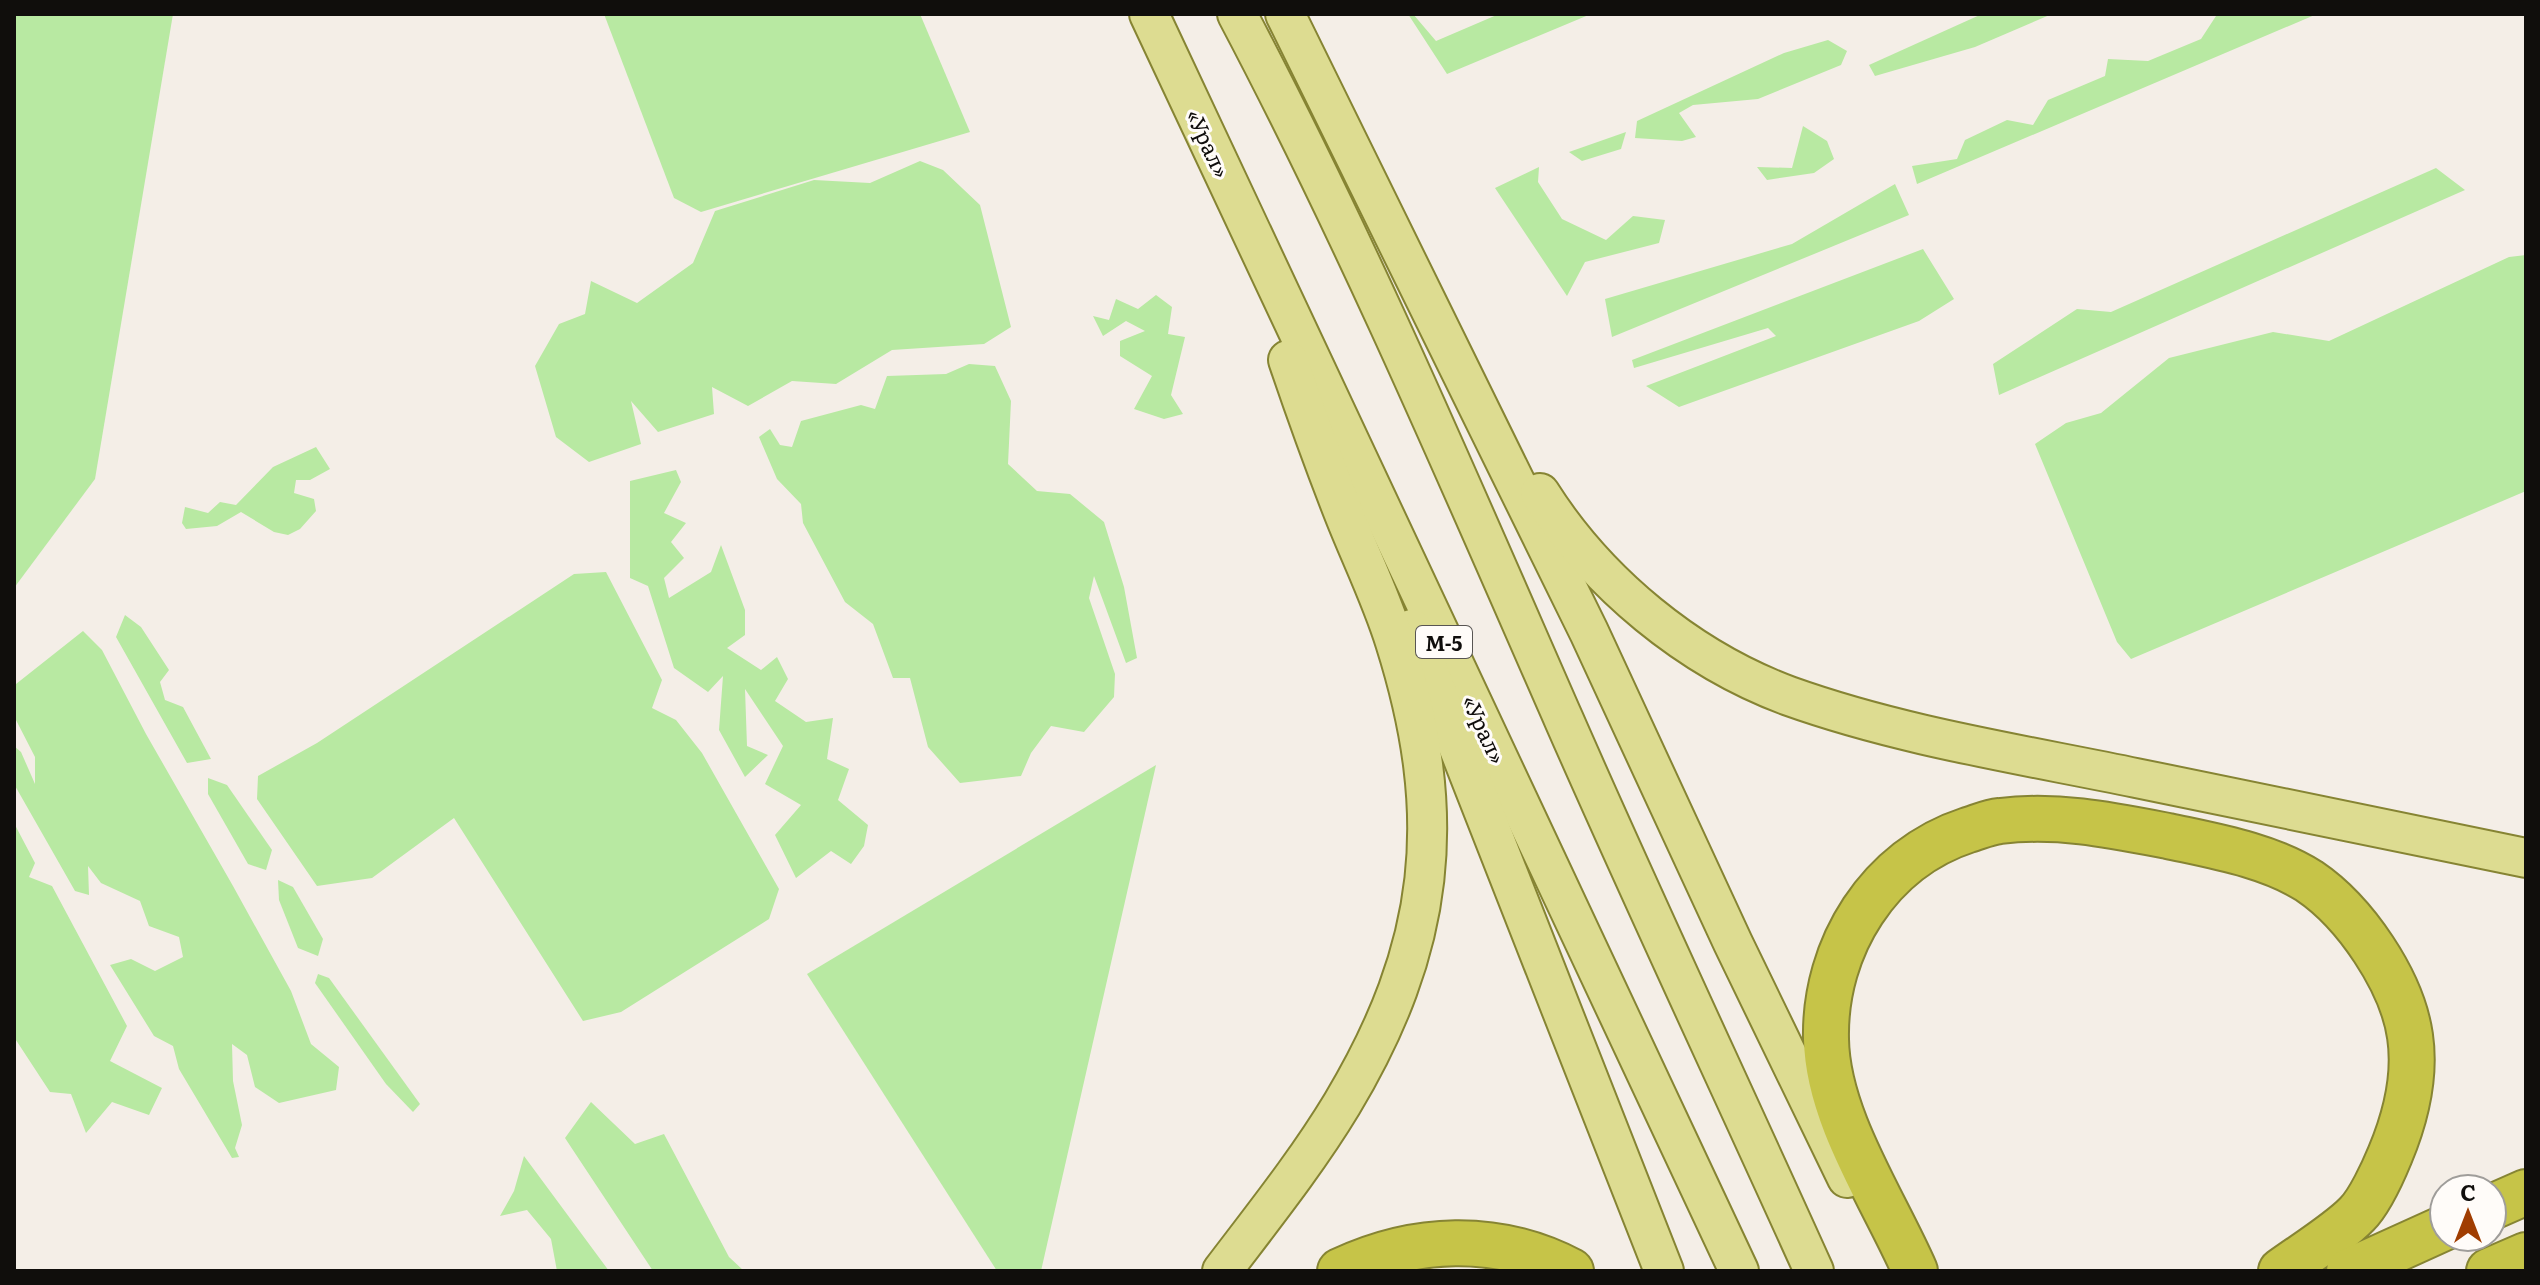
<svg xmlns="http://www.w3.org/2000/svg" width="2540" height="1285" font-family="Literata,serif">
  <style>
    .green { fill: #b8e9a2 }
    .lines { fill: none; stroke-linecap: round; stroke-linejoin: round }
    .major-casing { stroke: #868433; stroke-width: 42 }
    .highway-casing { stroke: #868433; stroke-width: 48 }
    .major { stroke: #dddc91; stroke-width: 38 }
    .highway { stroke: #c6c448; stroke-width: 44 }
    .labels { text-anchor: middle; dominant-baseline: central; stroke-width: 6; stroke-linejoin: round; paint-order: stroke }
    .shield { fill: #fffcf9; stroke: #585553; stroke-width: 2 }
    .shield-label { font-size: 20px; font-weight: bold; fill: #100e0c }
    .street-label { font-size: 22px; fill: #100e0c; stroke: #fffcf9 }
  </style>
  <rect width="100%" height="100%" fill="#f4eee7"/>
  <g class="green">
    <polygon points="14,14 173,14 95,479 14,588"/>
    <polygon points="604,14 920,14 970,132 701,212 674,198"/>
    <polygon points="1408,14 1413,14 1436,41 1499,14 1591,14 1447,74"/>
    <polygon points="1982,14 2052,14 1975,47 1875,76 1869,65"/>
    <polygon points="2253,14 2317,14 1917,184 1912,166 1957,159 1965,140 2007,120 2033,125 2048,100 2105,76 2108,59 2148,61 2201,39 2216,16"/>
    <polygon points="1828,40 1847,51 1841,65 1758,99 1693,105 1679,113 1696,137 1682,141 1635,138 1637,121 1784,53"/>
    <polygon points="1803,126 1827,141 1834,159 1814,173 1767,180 1757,167 1792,168"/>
    <polygon points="1626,132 1621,149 1582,161 1569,152"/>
    <polygon points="920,161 943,170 980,205 1011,327 984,344 892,350 836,384 792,381 748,406 712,387 714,414 658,432 631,401 641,444 589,462 556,437 535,366 559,324 585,314 591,281 637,303 693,263 715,211 814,180 870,183"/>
    <polygon points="1539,167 1538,182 1562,219 1606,240 1633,216 1665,220 1659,243 1585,262 1567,296 1495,188"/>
    <polygon points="2436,168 2465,190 1999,395 1993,364 2077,309 2111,312"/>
    <polygon points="1895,184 1909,215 1612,337 1605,299 1792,244"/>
    <polygon points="1923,249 1954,299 1919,321 1679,407 1646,386 1776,336 1768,328 1634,368 1632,360"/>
    <polygon points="2526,255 2526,491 2131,659 2117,642 2035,444 2066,423 2101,413 2169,358 2273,332 2329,341 2509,257"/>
    <polygon points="1156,295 1172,307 1168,334 1185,337 1171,395 1183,414 1164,419 1134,409 1152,376 1120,356 1120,341 1145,331 1126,321 1103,336 1093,316 1109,320 1116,299 1138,309"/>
    <polygon points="969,364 995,366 1011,401 1008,464 1037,491 1070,494 1104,522 1124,587 1137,658 1126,663 1094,576 1089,598 1115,674 1114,697 1084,732 1051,726 1031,753 1021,776 960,783 928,747 910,678 893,678 873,624 845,602 803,523 801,504 777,479 759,437 770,429 780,445 792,447 801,421 861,405 875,409 887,376 946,374"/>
    <polygon points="316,447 330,469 310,480 296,480 294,493 314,499 316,511 300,529 288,535 274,532 241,512 217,526 186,529 182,523 185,507 208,513 220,502 236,505 273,467"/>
    <polygon points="676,470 681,482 664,513 686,523 671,542 684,558 664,578 669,598 711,572 721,545 745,610 745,635 727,648 761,670 777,657 788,679 775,701 806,722 833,718 827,759 849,769 838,800 868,825 864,846 851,864 831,851 796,878 775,835 801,805 765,784 783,746 745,689 747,746 768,755 745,777 719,730 723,676 708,692 674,668 648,586 630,578 630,481"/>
    <polygon points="606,572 662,680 652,708 676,720 702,753 779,889 769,919 621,1012 583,1021 454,818 372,878 317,886 257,799 258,776 317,743 574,574"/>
    <polygon points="125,615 141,627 169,670 160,682 165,700 183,707 211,759 187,763 116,637"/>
    <polygon points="83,631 102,650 146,734 233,886 291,991 311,1044 339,1067 336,1090 279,1103 255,1087 247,1055 232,1044 233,1081 242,1125 235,1148 239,1157 232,1158 179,1069 173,1046 154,1036 110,965 131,959 155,971 183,957 179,937 149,926 140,901 101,883 88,866 89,895 75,891 14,784 14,746 21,752 35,784 35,757 16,720 16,684"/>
    <polygon points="1156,765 1041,1271 997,1271 807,974"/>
    <polygon points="208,778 227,785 272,850 266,870 248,864 208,794"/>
    <polygon points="14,823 35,863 29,877 52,886 127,1026 110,1061 162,1088 149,1115 112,1102 86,1133 71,1094 50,1092 14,1037"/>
    <polygon points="278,880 293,887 323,939 318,956 298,948 279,900"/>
    <polygon points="318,974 329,978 420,1104 413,1112 386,1084 315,983"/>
    <polygon points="591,1102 635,1144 664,1134 729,1257 744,1271 653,1271 565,1138"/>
    <polygon points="524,1156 609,1271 557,1271 551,1239 527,1210 500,1216 514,1191"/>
  </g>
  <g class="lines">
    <g class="major-casing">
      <g id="major">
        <polyline points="1149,14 1739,1271"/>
        <path d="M1237 14C1358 243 1460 483 1564 720 1645 905 1731 1087 1814 1271"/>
        <polyline points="1285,14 1589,632 1733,943 1847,1178"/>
        <path d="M1540 493C1597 583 1689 659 1789 696 1901 736 2020 754 2136 778 2266 804 2396 831 2526 858"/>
        <polyline points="1412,629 1664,1271"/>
        <path d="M1222 1271C1263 1217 1307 1162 1342 1104 1436 947 1450 816 1395 642 1382 600 1362 559 1346 519 1325 466 1306 413 1288 360"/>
      </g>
    </g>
    <g class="highway-casing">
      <g id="highway">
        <polyline points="2492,1207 2526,1192"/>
        <path d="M1340 1271C1414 1236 1497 1232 1571 1271"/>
        <path d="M1915 1271C1884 1200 1827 1117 1826 1039 1824 947 1879 859 1968 830 1978 827 1989 822 2000 821 2058 814 2111 825 2168 836 2214 846 2268 855 2309 881 2355 912 2402 981 2410 1036 2416 1076 2405 1119 2390 1155 2383 1172 2369 1202 2357 1214 2340 1232 2303 1255 2281 1271"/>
        <polyline points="2349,1271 2444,1228"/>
        <polyline points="2489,1271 2526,1255"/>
      </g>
    </g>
    <use href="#major" class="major"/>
    <use href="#highway" class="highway"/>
  </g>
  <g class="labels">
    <rect class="shield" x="1416" y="626" width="56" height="32" rx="6"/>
    <g class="shield-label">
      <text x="1444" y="642">М-5</text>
    </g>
    <g class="street-label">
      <text transform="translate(1209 143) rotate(65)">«Урал»</text>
      <text transform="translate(1485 729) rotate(65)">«Урал»</text>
    </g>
  </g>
  <rect width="2540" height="1285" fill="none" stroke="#100e0c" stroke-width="32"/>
  <g transform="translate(2468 1213)"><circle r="38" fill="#fffcf9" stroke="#9f9d9a" stroke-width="2"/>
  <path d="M0-6L14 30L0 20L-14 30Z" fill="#a03d01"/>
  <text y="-12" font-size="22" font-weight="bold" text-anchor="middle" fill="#100e0c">С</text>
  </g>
</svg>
